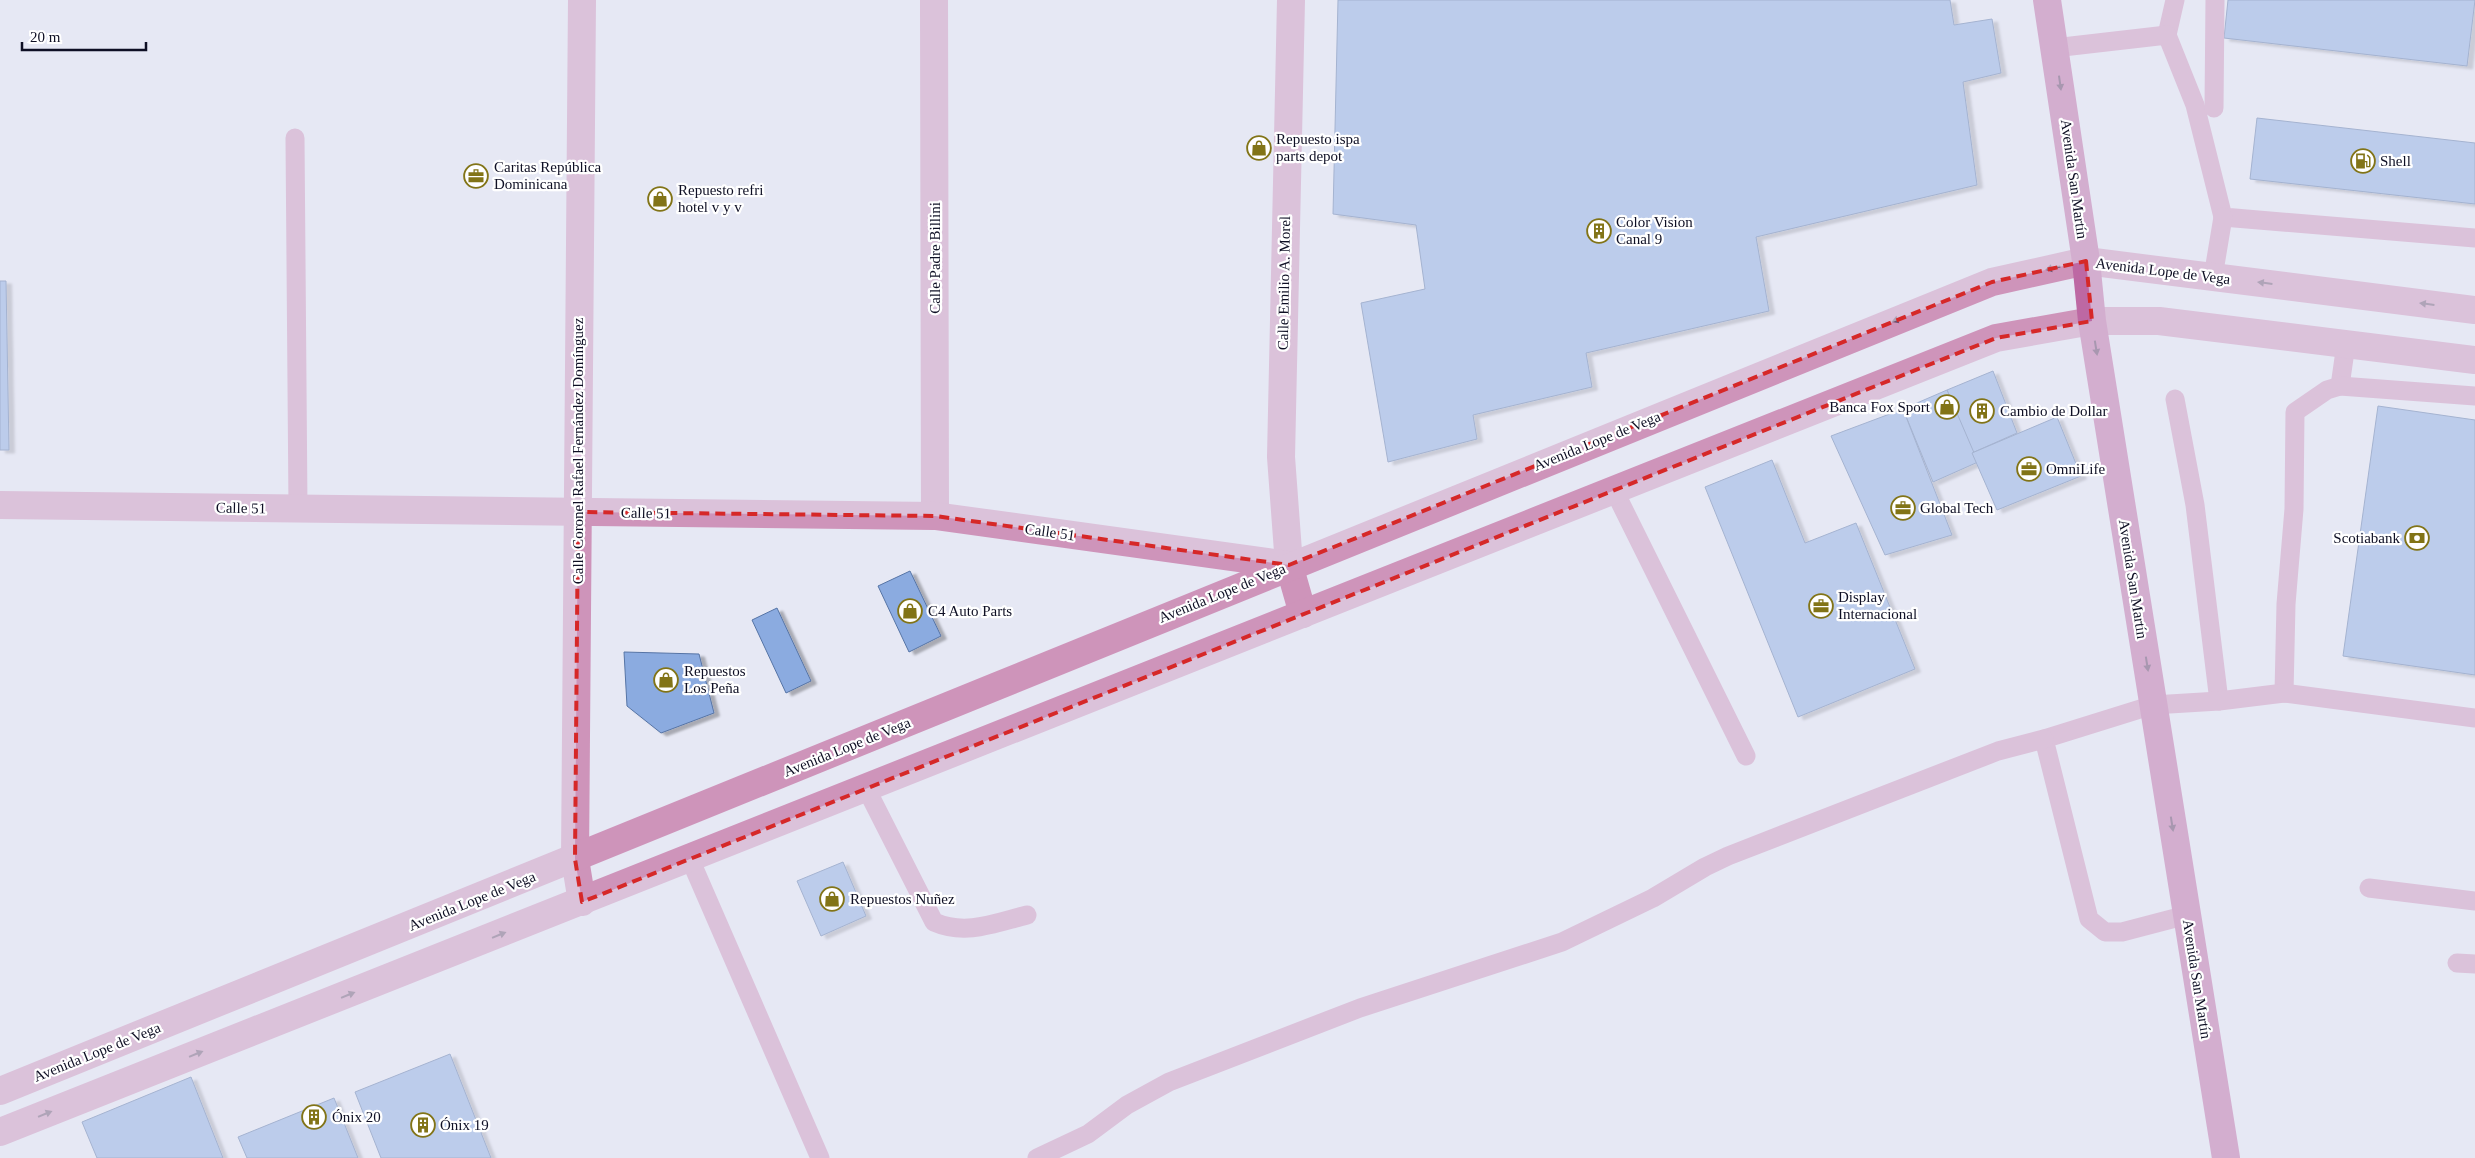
<svg xmlns="http://www.w3.org/2000/svg" width="2475" height="1158" font-family="'Times New Roman',serif">
  <style>
    .building { fill: #8babe0; stroke: #5674a5; filter: url(#shadow) }
    .lines { fill: none; stroke-linecap: round; stroke-linejoin: round }
    .service { stroke: #ce94ba; stroke-width: 19 }
    .minor { stroke: #ce94ba; stroke-width: 28 }
    .tertiary { stroke: #ce94ba; stroke-width: 28 }
    .secondary { stroke: #bd68a3; stroke-width: 28 }
    .oneway { fill: #5d375d }
    .oneway2 { fill: #6e526f }
    .marked { fill: none; stroke: #d62828; stroke-width: 4; stroke-dasharray: 10 6; stroke-linejoin: round }
    .labels { text-anchor: middle; dominant-baseline: central; stroke-width: 4.5; stroke-linejoin: round; paint-order: stroke }
    .poi-label { font-size: 15px; fill: #0e0f24; stroke: #fff; text-anchor: start }
    .street-label { font-size: 15px; fill: #0e0f24; stroke: #fff }
  </style>
  <defs>
    <filter id="shadow"><feDropShadow dx="5.5" dy="3" stdDeviation="1" flood-color="#0004"/></filter>
  </defs>
  <rect width="100%" height="100%" fill="#e6e8f4"/>
  <g class="building">
    <polygon points="1338,0 1950,0 1954,25 1992,19 2001,73 1963,82 1977,185 1756,237 1769,311 1586,353 1592,387 1473,415 1477,439 1388,462 1361,303 1425,289 1416,225 1333,214"/>
    <polygon points="2228,0 2475,0 2467,66 2224,38"/>
    <polygon points="2257,118 2475,143 2475,204 2250,179"/>
    <polygon points="0,281 6,281 9,450 0,450"/>
    <polygon points="1993,371 2017,433 1972,453 1947,390"/>
    <polygon points="1947,390 1978,462 1933,482 1903,409"/>
    <polygon points="2378,406 2475,420 2475,675 2343,656"/>
    <polygon points="1903,409 1952,535 1885,555 1831,436"/>
    <polygon points="2057,417 2081,476 1997,510 1972,453"/>
    <polygon points="1772,460 1805,543 1856,523 1915,669 1798,717 1705,487"/>
    <polygon points="910,571 941,636 909,652 878,586"/>
    <polygon points="777,608 811,681 786,693 752,620"/>
    <polygon points="624,652 699,654 714,713 661,733 627,706"/>
    <polygon points="843,862 866,916 821,936 797,881"/>
    <polygon points="450,1054 491,1158 381,1158 355,1092"/>
    <polygon points="191,1077 223,1158 97,1158 82,1122"/>
    <polygon points="334,1098 358,1158 247,1158 238,1137"/>
  </g>
  <g class="lines">
    <g class="service">
      <polyline points="2167,35 2175,0"/>
      <polyline points="2054,48 2167,35 2195,105 2223,217 2475,238"/>
      <polyline points="2214,108 2215,0"/>
      <polyline points="295,138 298,508"/>
      <polyline points="2213,277 2223,217"/>
      <polyline points="2340,386 2346,344"/>
      <polyline points="2175,399 2195,505 2219,701"/>
      <polyline points="1614,490 1746,756"/>
      <polyline points="2284,693 2286,604 2294,509 2295,412 2327,390 2340,386 2475,396"/>
      <path d="M866 788 934 922C966 936 995 923 1027 915"/>
      <polyline points="690,859 820,1158"/>
      <polyline points="2369,888 2475,901"/>
      <polyline points="2187,915 2122,932 2105,932 2089,919 2044,739 2153,705 2219,701 2284,693 2475,718"/>
      <polyline points="2457,963 2475,964"/>
      <polyline points="1037,1158 1088,1134 1127,1105 1169,1082 1360,1008 1562,942 1653,898 1705,867 1728,856 1998,751 2044,739"/>
    </g>
    <g class="minor">
      <polyline points="582,0 575,859 582,902"/>
      <polyline points="934,0 935,516"/>
      <polyline points="1291,0 1281,457 1289,565 1303,614"/>
      <polyline points="0,505 935,516 1289,565"/>
    </g>
    <g class="tertiary">
      <path d="M0 1091C665 823 1327 550 1992 282L2086 261 2475 310"/>
      <polyline points="0,1132 1996,338 2092,321 2159,321 2475,360"/>
    </g>
    <polyline class="secondary" points="2047,0 2086,261 2092,321 2226,1158"/>
  </g>
  <defs><path id="oneway-solid" d="M-6-.8H1V-3.2L6.5 0L1 3.2V.8H-6Z" transform="scale(1.25)"/></defs>
  <g class="oneway">
    <use href="#oneway-solid" transform="translate(2060 83) rotate(82)"/>
    <use href="#oneway-solid" transform="translate(2096 348) rotate(81)"/>
    <use href="#oneway-solid" transform="translate(2147 664) rotate(81)"/>
    <use href="#oneway-solid" transform="translate(2172 824) rotate(81)"/>
  </g>
  <g class="oneway2">
    <use href="#oneway-solid" transform="translate(2053 268) rotate(168)"/>
    <use href="#oneway-solid" transform="translate(2265 283) rotate(-173)"/>
    <use href="#oneway-solid" transform="translate(2427 304) rotate(-173)"/>
    <use href="#oneway-solid" transform="translate(1899 319) rotate(158)"/>
    <use href="#oneway-solid" transform="translate(499 935) rotate(-22)"/>
    <use href="#oneway-solid" transform="translate(348 995) rotate(-22)"/>
    <use href="#oneway-solid" transform="translate(196 1054) rotate(-22)"/>
    <use href="#oneway-solid" transform="translate(45 1114) rotate(-22)"/>
  </g>
  <path d="M0 0H2475V1158H0ZM2086 261 2092 321 1996 338 582 902 575 859 578 512 935 516 1289 565 1992 282Z" fill="#e6e8f4" fill-opacity=".55" fill-rule="evenodd"/>
  <path class="marked" d="M2086 261 2092 321 1996 338 582 902 575 859 578 512 935 516 1289 565 1992 282Z"/>
  <defs>
    <g id="shop-ring" transform="scale(1.25)"><circle r="9.5" fill="#fff" stroke="#827417" stroke-width="1.5"/><path d="M-5-2.5h2.3a2.7 3.5 0 0 1 5.4 0H5L5.5 6h-11ZM-1.5-2.5h3a1.5 2.3 0 0 0-3 0Z" fill="#827417"/></g>
    <g id="fuel-ring" transform="scale(1.25)"><circle r="9.5" fill="#fff" stroke="#827417" stroke-width="1.5"/><path d="M-5.5-6h7V0h2V4h1.3V-2.5L3-4.5l.8-.8L6-3V5H2.5V1h-1V6h-7ZM-4.2-4.7v3.2H.2V-4.7Z" fill="#827417"/></g>
    <g id="office-ring" transform="scale(1.25)"><circle r="9.5" fill="#fff" stroke="#827417" stroke-width="1.5"/><path d="M-6-3h4V-5.5h4V-3h4V5H-6ZM-1-4.5V-3h2v-1.5ZM-6 0V1H6V0Z" fill="#827417"/></g>
    <g id="building-ring" transform="scale(1.25)"><circle r="9.5" fill="#fff" stroke="#827417" stroke-width="1.5"/><path d="M-4-6H4V6H1V3H-1V6H-4ZM-2.5-4.3h1.7v1.8h-1.7ZM.8-4.3h1.7v1.8H.8ZM-2.5-1h1.7V.8h-1.7ZM.8-1h1.7V.8H.8Z" fill="#827417"/></g>
    <g id="bank-ring" transform="scale(1.25)"><circle r="9.5" fill="#fff" stroke="#827417" stroke-width="1.5"/><path d="M-6-4H6V4H-6ZM0-2.3a2.3 2.3 0 1 0 0 4.6a2.3 2.3 0 1 0 0-4.6Z" fill="#827417"/></g>
  </defs>
  <g fill-rule="evenodd">
    <use href="#shop-ring" x="1259" y="148"/>
    <use href="#fuel-ring" x="2363" y="161"/>
    <use href="#office-ring" x="476" y="176"/>
    <use href="#shop-ring" x="660" y="199"/>
    <use href="#building-ring" x="1599" y="231"/>
    <use href="#shop-ring" x="1947" y="407"/>
    <use href="#building-ring" x="1982" y="411"/>
    <use href="#office-ring" x="2029" y="469"/>
    <use href="#office-ring" x="1903" y="508"/>
    <use href="#bank-ring" x="2417" y="538"/>
    <use href="#office-ring" x="1821" y="606"/>
    <use href="#shop-ring" x="910" y="611"/>
    <use href="#shop-ring" x="666" y="680"/>
    <use href="#shop-ring" x="832" y="899"/>
    <use href="#building-ring" x="314" y="1117"/>
    <use href="#building-ring" x="423" y="1125"/>
  </g>
  <g class="labels">
    <g class="poi-label">
      <text x="1276" y="139">Repuesto ispa<tspan x="1276" dy="17">parts depot</tspan></text>
      <text x="2380" y="161">Shell</text>
      <text x="494" y="167">Caritas República<tspan x="494" dy="17">Dominicana</tspan></text>
      <text x="678" y="190">Repuesto refri<tspan x="678" dy="17">hotel v y v</tspan></text>
      <text x="1616" y="222">Color Vision<tspan x="1616" dy="17">Canal 9</tspan></text>
      <text x="1930" y="407" text-anchor="end">Banca Fox Sport</text>
      <text x="2000" y="411">Cambio de Dollar</text>
      <text x="2046" y="469">OmniLife</text>
      <text x="1920" y="508">Global Tech</text>
      <text x="2400" y="538" text-anchor="end">Scotiabank</text>
      <text x="1838" y="597">Display<tspan x="1838" dy="17">Internacional</tspan></text>
      <text x="928" y="611">C4 Auto Parts</text>
      <text x="684" y="671">Repuestos<tspan x="684" dy="17">Los Peña</tspan></text>
      <text x="850" y="899">Repuestos Nuñez</text>
      <text x="332" y="1117">Ónix 20</text>
      <text x="440" y="1125">Ónix 19</text>
    </g>
    <g class="street-label">
      <text transform="translate(2074 179) rotate(82)">Avenida San Martín</text>
      <text transform="translate(935 258) rotate(-90)">Calle Padre Billini</text>
      <text transform="translate(2163 271) rotate(7)">Avenida Lope de Vega</text>
      <text transform="translate(1284 283) rotate(-89)">Calle Emilio A. Morel</text>
      <text transform="translate(1597 441) rotate(-22)">Avenida Lope de Vega</text>
      <text transform="translate(578 451) rotate(-90)">Calle Coronel Rafael Fernández Domínguez</text>
      <text transform="translate(241 508) rotate(1)">Calle 51</text>
      <text transform="translate(646 513) rotate(1)">Calle 51</text>
      <text transform="translate(1050 532) rotate(8)">Calle 51</text>
      <text transform="translate(2133 579) rotate(81)">Avenida San Martín</text>
      <text transform="translate(1222 593) rotate(-22)">Avenida Lope de Vega</text>
      <text transform="translate(847 747) rotate(-22)">Avenida Lope de Vega</text>
      <text transform="translate(472 901) rotate(-22)">Avenida Lope de Vega</text>
      <text transform="translate(2197 979) rotate(81)">Avenida San Martín</text>
      <text transform="translate(97 1052) rotate(-22)">Avenida Lope de Vega</text>
    </g>
  </g>
  <path d="M22 42v8h124v-8" fill="none" stroke="#0e0f24" stroke-width="2.5"/>
  <text x="30" y="42" font-size="15" fill="#0e0f24" stroke="#ffffff" stroke-width="4" paint-order="stroke">20 m</text>
</svg>
